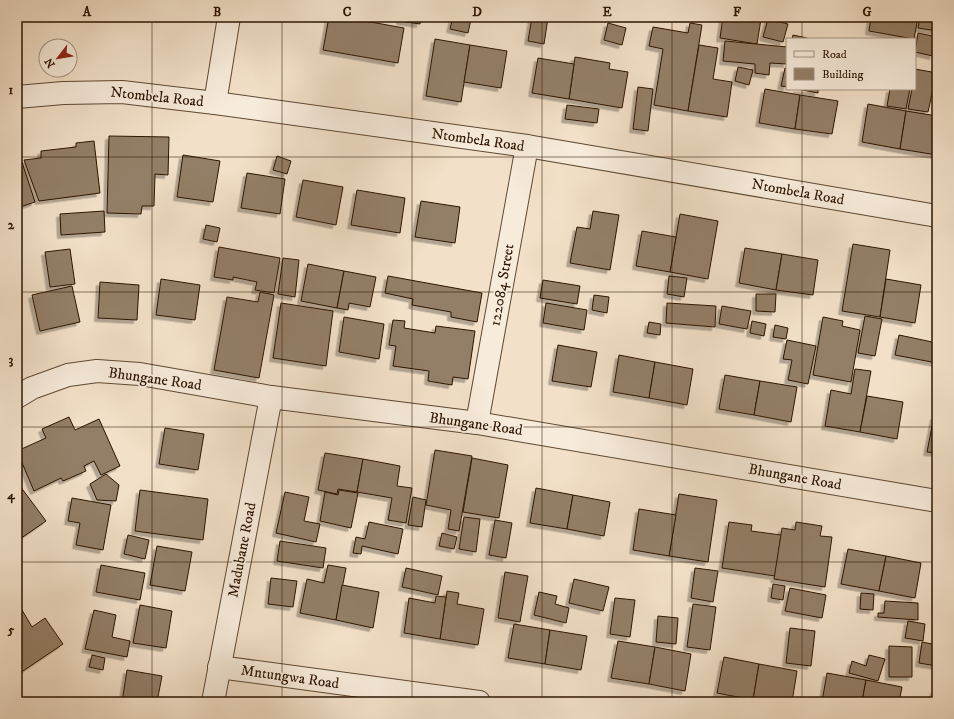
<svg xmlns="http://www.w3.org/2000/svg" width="954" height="719" font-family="'IM FELL DW Pica',serif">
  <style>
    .building { fill: #937f68; stroke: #2d1500; filter: url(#shadow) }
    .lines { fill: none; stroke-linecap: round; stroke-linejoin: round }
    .minor-casing { stroke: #5e4832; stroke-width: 24 }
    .minor { stroke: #f7ebdb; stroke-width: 22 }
    .grid { fill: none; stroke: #2d1500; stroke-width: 1; stroke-opacity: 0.55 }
    .labels { text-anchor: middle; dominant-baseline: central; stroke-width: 3.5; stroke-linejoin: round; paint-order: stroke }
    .street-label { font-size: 15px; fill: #2d1500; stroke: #f7ebdb }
    .neatline { fill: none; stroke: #2d1500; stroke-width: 1.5 }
    .grid-label { font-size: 13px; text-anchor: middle; font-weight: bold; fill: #2d1500 }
  </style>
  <defs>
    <filter id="shadow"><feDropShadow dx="-3.5" dy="3.5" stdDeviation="0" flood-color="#0004"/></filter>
  </defs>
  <rect width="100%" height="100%" fill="#f2e0c8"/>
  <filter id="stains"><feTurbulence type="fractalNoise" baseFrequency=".005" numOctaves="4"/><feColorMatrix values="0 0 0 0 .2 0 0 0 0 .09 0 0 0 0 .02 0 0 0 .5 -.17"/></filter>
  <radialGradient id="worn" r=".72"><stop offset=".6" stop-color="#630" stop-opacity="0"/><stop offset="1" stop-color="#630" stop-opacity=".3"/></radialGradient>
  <g class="building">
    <polygon points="329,17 343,17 404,28 398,63 323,50"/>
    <polygon points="400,17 421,17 420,24 400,21"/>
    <polygon points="453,17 471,19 468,33 450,29"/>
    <polygon points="532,17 548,18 544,44 528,41"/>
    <polygon points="723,17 761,19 757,44 720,38"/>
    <polygon points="871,17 918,17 914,39 869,31"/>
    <polygon points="920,17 937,17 937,31 918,28"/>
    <polygon points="768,19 788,24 783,42 763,37"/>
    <polygon points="608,23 626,28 622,45 604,40"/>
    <polygon points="690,23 702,25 688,111 654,105 663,49 649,46 653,27 688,33"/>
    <polygon points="918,33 937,37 933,56 915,52"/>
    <polygon points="793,35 807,38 807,39 792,39"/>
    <polygon points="435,39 470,45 461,102 426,96"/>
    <polygon points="725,41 787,47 787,64 770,63 769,75 755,73 755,64 723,61"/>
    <polygon points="470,45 507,51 501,88 464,82"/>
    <polygon points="699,45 718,48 713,79 732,82 727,117 688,111"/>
    <polygon points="575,57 610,63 609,69 628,72 622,108 569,99"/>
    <polygon points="538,58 574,64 569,99 532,93"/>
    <polygon points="738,67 753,70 749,85 735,81"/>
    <polygon points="785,68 787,69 787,87 781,86"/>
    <polygon points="915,69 937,73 937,90 933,89 928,112 908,109 912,89 915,89"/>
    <polygon points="638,87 653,89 648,131 633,129"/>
    <polygon points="765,89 800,95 795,129 759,123"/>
    <polygon points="797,89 818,89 818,93"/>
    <polygon points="890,89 910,89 906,109 887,106"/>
    <polygon points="800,95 838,101 832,134 795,129"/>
    <polygon points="868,104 906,111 900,149 862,142"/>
    <polygon points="567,105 599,109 597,123 565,119"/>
    <polygon points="906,111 937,116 937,155 900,149"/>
    <polygon points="109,136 169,137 168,175 155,174 154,206 142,206 141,214 107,213"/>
    <polygon points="94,141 100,193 39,201 24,160 41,158 41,151 76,147 76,143"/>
    <polygon points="19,153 35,202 17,208 17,154"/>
    <polygon points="183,155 220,161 213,202 177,197"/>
    <polygon points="277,156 291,161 287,174 273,170"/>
    <polygon points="247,173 285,179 280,214 241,208"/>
    <polygon points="303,180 343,187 336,225 296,217"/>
    <polygon points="357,190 405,198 400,233 351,225"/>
    <polygon points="421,201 460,207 455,243 415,237"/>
    <polygon points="104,211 105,232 61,235 60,214"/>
    <polygon points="593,211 619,215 610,270 570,263 577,227 590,229"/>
    <polygon points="680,214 718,221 708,279 670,272"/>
    <polygon points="206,225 220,228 217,242 203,239"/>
    <polygon points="642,231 676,237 670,272 636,266"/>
    <polygon points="853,244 890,250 880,317 842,311"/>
    <polygon points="219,247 280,258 274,293 255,290 257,282 233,277 233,280 214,277"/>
    <polygon points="745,248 782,254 776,290 739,283"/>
    <polygon points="70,249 75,284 50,287 45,252"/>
    <polygon points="782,254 818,260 813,295 776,290"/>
    <polygon points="283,258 299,260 295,297 278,294"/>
    <polygon points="308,264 344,271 337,308 301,301"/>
    <polygon points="344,271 376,277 370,307 349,303 348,310 337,308"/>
    <polygon points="388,276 482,293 477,322 451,317 451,312 412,305 413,299 385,293"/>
    <polygon points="669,276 687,278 684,297 667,294"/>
    <polygon points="161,279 200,285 195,320 156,315"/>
    <polygon points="886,279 921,285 915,323 880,317"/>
    <polygon points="543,280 580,286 577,304 540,298"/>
    <polygon points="100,282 139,285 137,320 98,318"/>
    <polygon points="72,286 80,322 40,331 32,295"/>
    <polygon points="260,292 274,295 259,378 214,370 227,297 258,302"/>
    <polygon points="756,294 776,294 775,312 756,311"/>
    <polygon points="594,295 609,297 607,313 592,310"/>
    <polygon points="281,303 333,311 326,366 273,358"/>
    <polygon points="546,303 587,310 584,330 543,323"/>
    <polygon points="667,303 716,306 715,327 666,323"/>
    <polygon points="722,306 751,311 747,329 719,324"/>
    <polygon points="865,316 882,319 875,356 858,353"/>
    <polygon points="344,317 384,324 379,359 339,352"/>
    <polygon points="823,317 843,321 842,326 860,330 851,382 813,375"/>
    <polygon points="393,320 405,321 404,328 435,333 436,326 475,331 468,379 453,377 452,385 428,381 429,371 393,366 396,346 389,345"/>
    <polygon points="752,321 766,324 764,336 750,333"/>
    <polygon points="649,322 661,324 660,335 647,333"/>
    <polygon points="775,325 788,328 786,339 773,337"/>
    <polygon points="899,335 937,343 937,363 895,355"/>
    <polygon points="787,340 816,346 808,384 788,380 792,360 783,359"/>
    <polygon points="558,345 597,352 591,387 552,381"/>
    <polygon points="619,355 655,362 649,398 613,392"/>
    <polygon points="655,362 693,369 687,405 649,398"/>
    <polygon points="855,369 871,371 860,432 825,426 831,390 851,394"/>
    <polygon points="725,375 760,381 754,415 719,409"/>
    <polygon points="760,381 797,387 791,422 754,415"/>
    <polygon points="867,396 903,402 897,439 860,432"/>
    <polygon points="934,416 937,416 937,453 927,452"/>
    <polygon points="69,417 75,430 99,419 120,466 101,475 94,461 84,466 86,471 63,481 61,478 34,491 17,451 46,438 42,429"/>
    <polygon points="165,428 204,434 198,470 159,464"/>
    <polygon points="435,450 472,456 459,531 448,529 451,510 426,505"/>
    <polygon points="325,453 363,459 357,492 338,489 337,494 318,490"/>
    <polygon points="472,458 508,465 499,518 463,512"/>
    <polygon points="363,459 400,466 397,486 412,488 406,523 388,520 392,498 357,492"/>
    <polygon points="106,474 119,485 116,501 97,500 90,484"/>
    <polygon points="17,482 46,521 17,541"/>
    <polygon points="536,488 573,495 567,529 530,523"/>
    <polygon points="140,490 208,499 203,540 135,531"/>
    <polygon points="339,490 358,493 351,528 320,521 325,492 338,495"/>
    <polygon points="285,492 309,497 304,521 320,524 316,542 276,533"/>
    <polygon points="679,494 717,500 708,562 669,556"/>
    <polygon points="573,495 610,502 604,536 567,529"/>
    <polygon points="413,497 426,500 422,527 408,525"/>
    <polygon points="72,498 111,505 103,550 76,545 80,523 68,521"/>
    <polygon points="639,509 676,515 669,556 633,550"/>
    <polygon points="464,517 480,519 476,552 459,549"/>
    <polygon points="495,520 512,523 506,558 489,555"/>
    <polygon points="369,522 403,529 398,554 362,546 361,554 353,553 356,537 365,539"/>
    <polygon points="729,522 752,525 751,531 781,535 775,576 722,568"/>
    <polygon points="796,522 822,526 820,536 832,537 825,587 774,579 782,528 795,530"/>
    <polygon points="442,533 457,537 454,549 439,546"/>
    <polygon points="128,535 149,540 145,559 124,554"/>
    <polygon points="280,541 326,548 323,568 277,561"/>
    <polygon points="157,546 192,552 185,591 150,585"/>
    <polygon points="848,549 886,556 879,591 841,584"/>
    <polygon points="886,556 921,563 915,598 879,591"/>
    <polygon points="101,565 145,573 140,600 96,592"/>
    <polygon points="328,565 346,568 336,620 300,613 307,579 324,583"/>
    <polygon points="406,568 442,576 438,595 402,587"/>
    <polygon points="695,568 718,571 713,602 691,598"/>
    <polygon points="505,572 528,576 520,622 498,618"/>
    <polygon points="271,578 297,581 293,607 268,604"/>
    <polygon points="574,579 609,587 603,611 569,603"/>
    <polygon points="773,584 785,586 783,600 771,598"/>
    <polygon points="342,585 379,592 373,628 336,620"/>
    <polygon points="790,588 826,595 822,618 785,611"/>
    <polygon points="447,591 459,593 457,604 484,609 478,645 440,639"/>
    <polygon points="539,592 557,596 555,604 569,608 566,623 534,615"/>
    <polygon points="861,593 874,594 873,610 860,609"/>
    <polygon points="436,596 446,597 440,639 404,633 409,598 435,603"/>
    <polygon points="615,598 635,600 630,637 610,634"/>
    <polygon points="885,601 918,603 918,620 878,617 878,613 884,613"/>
    <polygon points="693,604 716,607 710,650 687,647"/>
    <polygon points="140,605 172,611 166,648 133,643"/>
    <polygon points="22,610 32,627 45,618 63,644 17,675 17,614"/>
    <polygon points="94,610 116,615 112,637 130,641 127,657 85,649"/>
    <polygon points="658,616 678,618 676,644 656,642"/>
    <polygon points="908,621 925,624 923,641 905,638"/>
    <polygon points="514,624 550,630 545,664 508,658"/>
    <polygon points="790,628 815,631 811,666 786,663"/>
    <polygon points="550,630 587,636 581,670 545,664"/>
    <polygon points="618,641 655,647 649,684 611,678"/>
    <polygon points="922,642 937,645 937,666 919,663"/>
    <polygon points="889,646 912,647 912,677 889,677"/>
    <polygon points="655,647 691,654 685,691 649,684"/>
    <polygon points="92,655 105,658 103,670 89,667"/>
    <polygon points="869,655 885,659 878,681 849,673 852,661 866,666"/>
    <polygon points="724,657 759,664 753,700 717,693"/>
    <polygon points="759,664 797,671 792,702 764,702 753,700"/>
    <polygon points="127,670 162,676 157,702 122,702"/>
    <polygon points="827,673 866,680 862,702 822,702"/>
    <polygon points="866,680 902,687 899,702 862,702"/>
    <polygon points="934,690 937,690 937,702 932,702"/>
    <polygon points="17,697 35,700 35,702 17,702"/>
  </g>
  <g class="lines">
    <g class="minor-casing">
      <g id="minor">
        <polyline points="17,97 63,93 122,92 215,103 527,146 937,216"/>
        <polyline points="215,103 229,17"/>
        <polyline points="17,397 32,388 68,375 97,371 140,374 271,397 477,423 937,501"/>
        <polyline points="477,423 527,146"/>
        <polyline points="219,667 479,702"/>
        <polyline points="213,702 271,397"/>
      </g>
    </g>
    <use href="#minor" class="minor"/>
  </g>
  <path class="grid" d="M152 17V702M282 17V702M412 17V702M542 17V702M672 17V702M802 17V39M802 89V702M17 157H937M17 292H937M17 427H937M17 562H937"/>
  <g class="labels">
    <g class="street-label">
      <text transform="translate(157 97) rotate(6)">Ntombela Road</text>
      <text transform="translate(478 140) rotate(8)">Ntombela Road</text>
      <text transform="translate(798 192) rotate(10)">Ntombela Road</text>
      <text transform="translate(502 285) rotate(-80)">122084 Street</text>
      <text transform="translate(155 379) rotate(8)">Bhungane Road</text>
      <text transform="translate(476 424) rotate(8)">Bhungane Road</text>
      <text transform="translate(795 477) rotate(10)">Bhungane Road</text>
      <text transform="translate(242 550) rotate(-79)">Madubane Road</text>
      <text transform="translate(290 677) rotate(8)">Mntungwa Road</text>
    </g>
  </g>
  <rect width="954" height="719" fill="none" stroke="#f2e0c8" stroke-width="44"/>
  <rect x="786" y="38" width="130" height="52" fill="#f7ebdb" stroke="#a69583"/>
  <rect x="794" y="51" width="20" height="6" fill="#f7ebdb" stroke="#a69583"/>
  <text x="822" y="58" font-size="12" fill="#2d1500">Road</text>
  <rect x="794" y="68" width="20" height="12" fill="#937f68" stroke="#a69583"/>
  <text x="822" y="78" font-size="12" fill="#2d1500">Building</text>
  <g transform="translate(58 58) rotate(239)"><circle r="19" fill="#f7ebdb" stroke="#a69583"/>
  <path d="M0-3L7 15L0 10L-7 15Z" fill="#8f2418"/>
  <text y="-6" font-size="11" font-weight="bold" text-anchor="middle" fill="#2d1500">N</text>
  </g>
  <rect x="22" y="22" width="910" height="675" class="neatline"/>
  <g class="grid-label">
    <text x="87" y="16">A</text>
    <text x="217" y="16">B</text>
    <text x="347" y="16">C</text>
    <text x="477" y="16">D</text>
    <text x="607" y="16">E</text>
    <text x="737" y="16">F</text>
    <text x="867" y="16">G</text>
    <text x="11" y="94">1</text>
    <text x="11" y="229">2</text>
    <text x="11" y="364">3</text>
    <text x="11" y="499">4</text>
    <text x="11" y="634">5</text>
  </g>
  <rect width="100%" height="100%" filter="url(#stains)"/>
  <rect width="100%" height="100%" fill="url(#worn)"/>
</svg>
